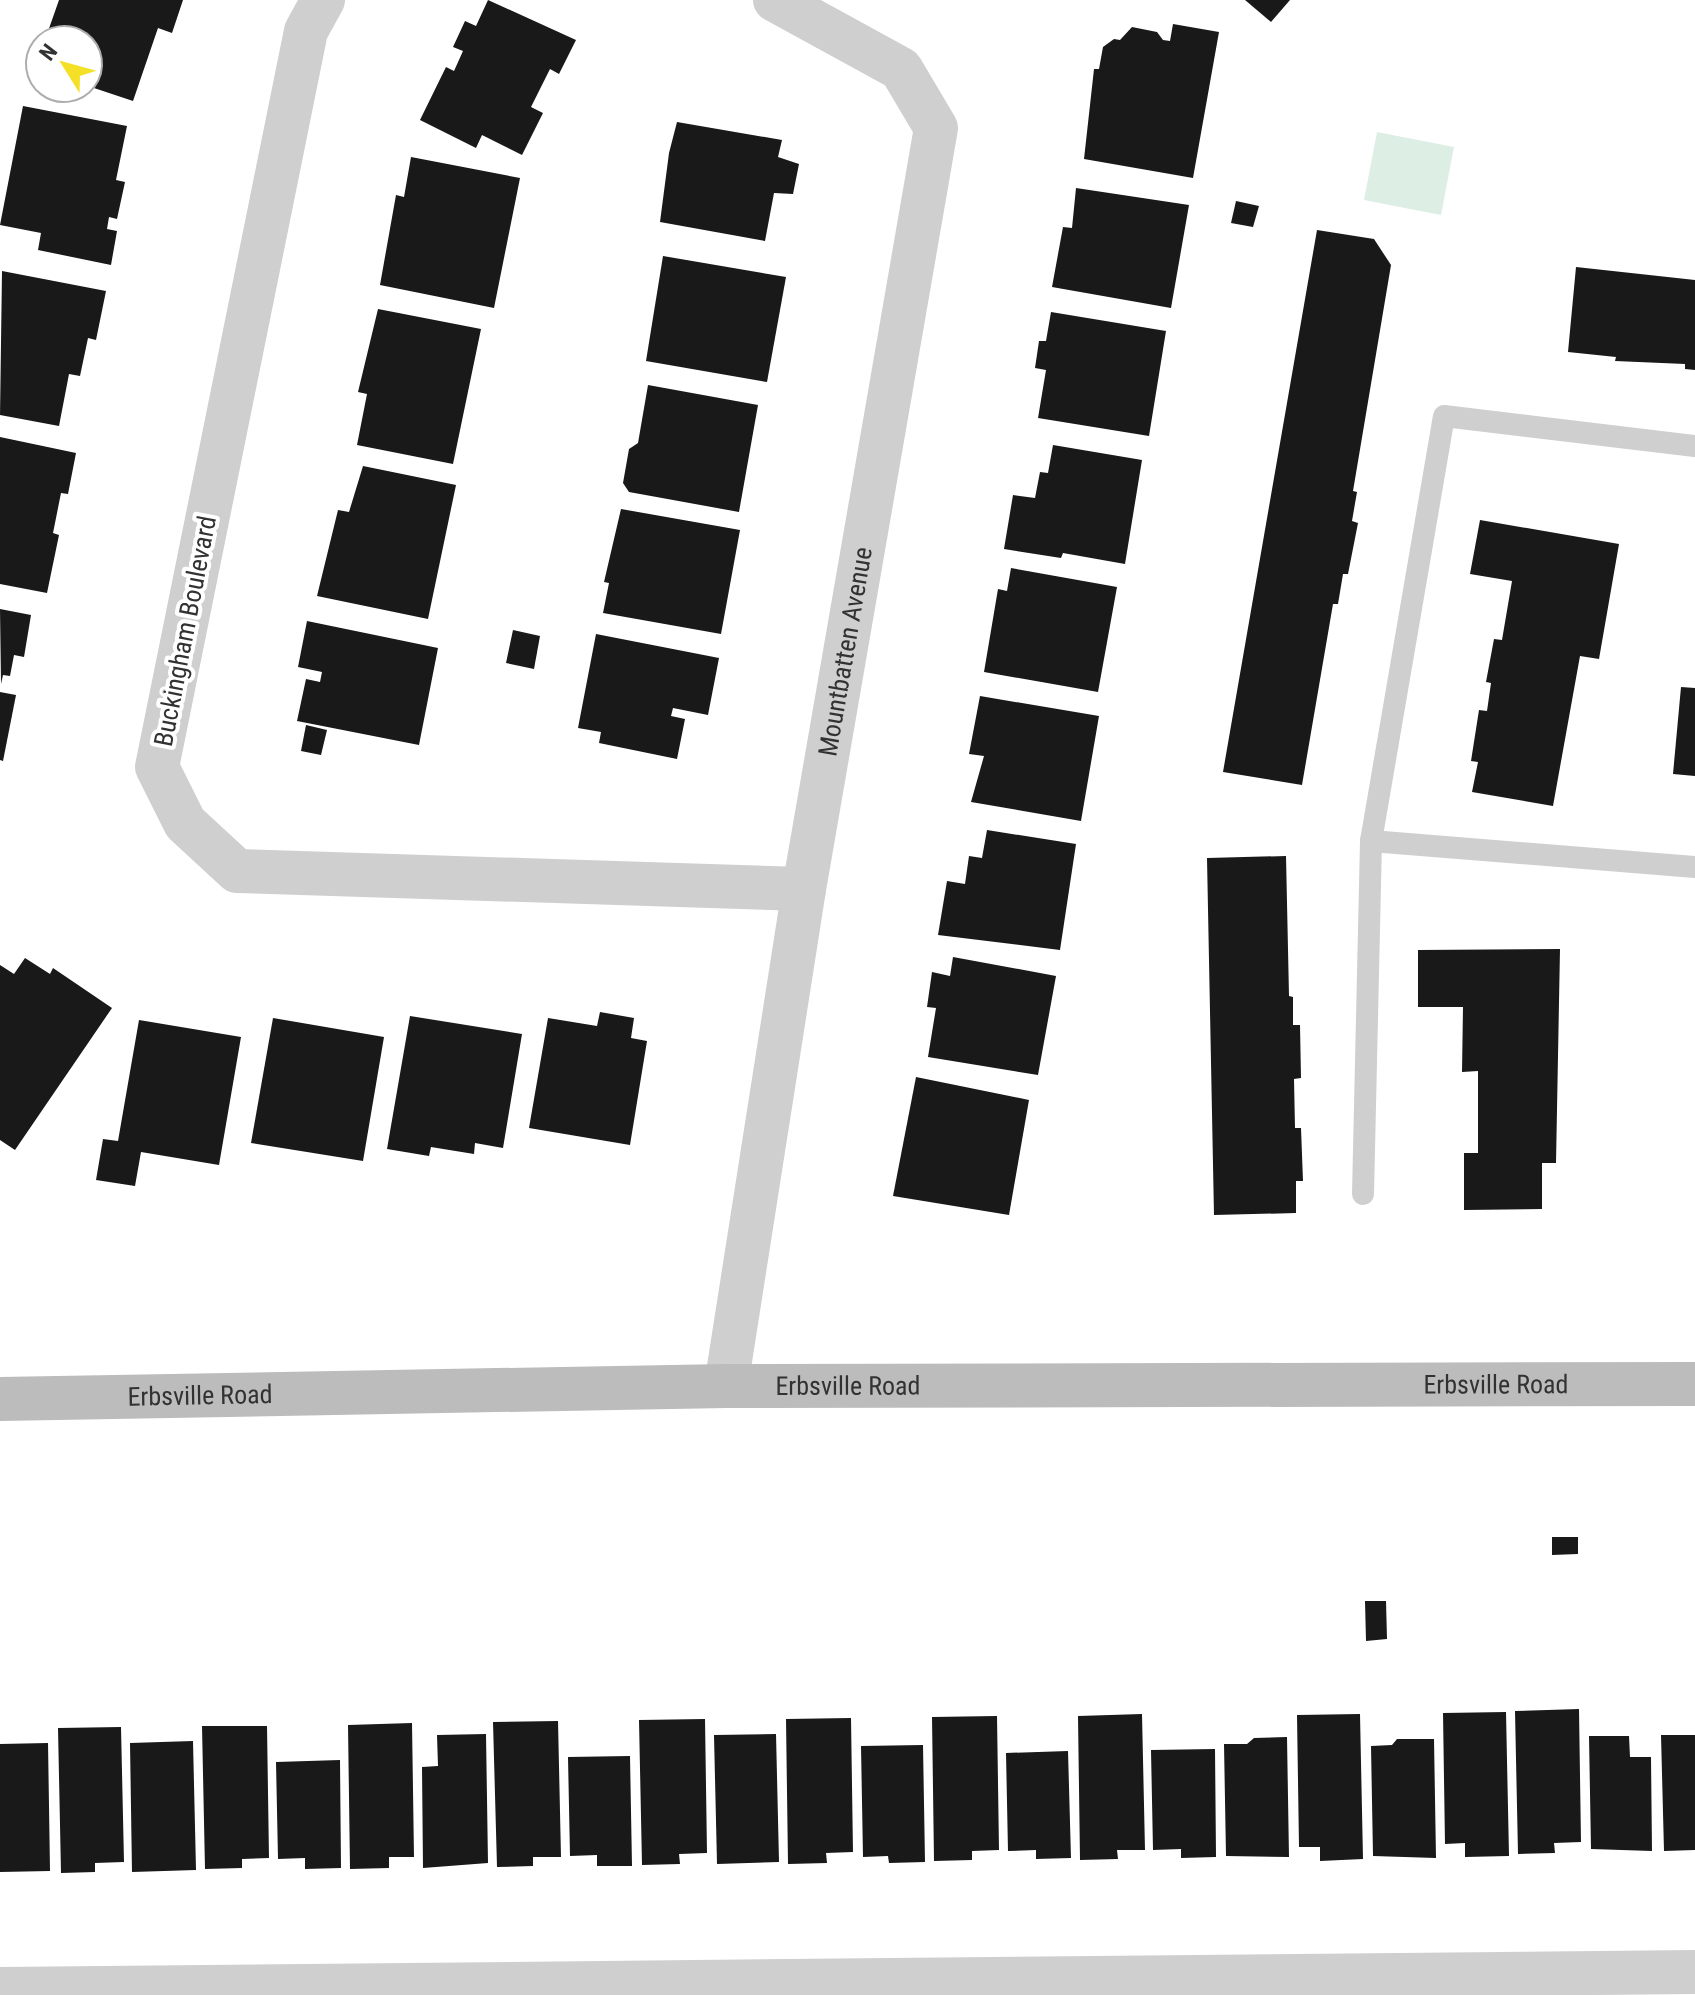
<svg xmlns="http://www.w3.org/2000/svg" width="1695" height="1995" font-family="'Roboto Condensed',sans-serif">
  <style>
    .green { fill: #ddeee4 }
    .building { fill: #191919 }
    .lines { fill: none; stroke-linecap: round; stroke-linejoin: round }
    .service { stroke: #cfcfcf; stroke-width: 22 }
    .minor { stroke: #cfcfcf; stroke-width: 44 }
    .secondary { stroke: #bcbcbc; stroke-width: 44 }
    .labels { text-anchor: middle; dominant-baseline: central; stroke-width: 8; stroke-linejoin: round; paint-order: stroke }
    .street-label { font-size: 26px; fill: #323232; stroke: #fff }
  </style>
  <rect width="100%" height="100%" fill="#fff"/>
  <polygon class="green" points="1377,132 1454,147 1441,215 1364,200"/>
  <g class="building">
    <polygon points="59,0 183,0 172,33 158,28 133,101 88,86 88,40 46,37"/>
    <polygon points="488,0 576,40 559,74 550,69 531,107 543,113 522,155 482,135 476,148 420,120 446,67 454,71 463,51 453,47 465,21 476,26"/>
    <polygon points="1245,0 1290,0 1271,22"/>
    <polygon points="1173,24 1219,32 1193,178 1084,159 1094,69 1099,69 1103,47 1114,39 1120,40 1132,27 1157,32 1163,40 1170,41"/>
    <polygon points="23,106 127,126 116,180 125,182 117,219 109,217 107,229 117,231 111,265 38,250 41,233 0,225"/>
    <polygon points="677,122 782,140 778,157 799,164 793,194 774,193 765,241 660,222 669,153"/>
    <polygon points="411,157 520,178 494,308 380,285 396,195 404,197"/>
    <polygon points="1076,188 1189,205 1171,308 1052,287 1063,227 1072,228"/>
    <polygon points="1236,201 1259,206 1253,227 1231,223"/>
    <polygon points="1317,230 1374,239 1391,265 1353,491 1357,492 1352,521 1358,523 1348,574 1343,574 1338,604 1333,604 1302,785 1223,772"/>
    <polygon points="663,256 786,277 767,382 646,361"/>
    <polygon points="1576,267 1695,280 1695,370 1685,369 1685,364 1615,361 1616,357 1568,352"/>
    <polygon points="2,271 106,291 96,340 88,338 80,376 69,374 59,426 0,415"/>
    <polygon points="378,309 481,329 453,464 357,445 367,394 358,392"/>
    <polygon points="1051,312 1166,331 1149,436 1038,418 1046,370 1035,368 1039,341 1046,341"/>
    <polygon points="648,385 758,405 739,512 629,492 623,483 629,449 638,443"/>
    <polygon points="0,437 76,453 68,494 61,493 53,533 59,535 47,593 0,584"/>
    <polygon points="1053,445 1142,460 1125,564 1063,553 1061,558 1004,549 1013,495 1035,498 1040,472 1048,473"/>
    <polygon points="363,466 456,485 428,619 317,596 338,510 349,512"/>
    <polygon points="621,509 740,530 721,634 603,613 609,583 604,582"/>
    <polygon points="1480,520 1619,544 1599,659 1580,656 1553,806 1472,792 1478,762 1471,761 1479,710 1487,711 1491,683 1486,682 1494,639 1502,640 1512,581 1470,574"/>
    <polygon points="1011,568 1117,587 1098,692 984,672 998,589 1007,591"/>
    <polygon points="0,609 31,615 24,657 14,655 10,676 3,675 1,684"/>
    <polygon points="307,621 438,648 419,745 297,721 306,679 320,682 322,672 298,667"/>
    <polygon points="513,630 540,636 534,669 506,663"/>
    <polygon points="596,634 719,658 708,715 673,708 671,716 685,719 677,759 599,743 601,732 578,728"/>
    <polygon points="1681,687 1695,688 1695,776 1673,774"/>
    <polygon points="0,692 16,695 3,761 0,760"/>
    <polygon points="980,696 1099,716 1081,821 971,802 984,756 969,754"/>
    <polygon points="306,725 327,730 321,755 301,751"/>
    <polygon points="987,830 1076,844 1060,950 938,935 947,881 965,884 969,856 982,858"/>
    <polygon points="1286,856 1289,996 1293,997 1293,1025 1300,1025 1301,1078 1294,1079 1295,1128 1301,1128 1303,1181 1296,1181 1296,1213 1214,1215 1207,858"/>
    <polygon points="1560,949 1556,1163 1542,1163 1542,1209 1464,1210 1464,1153 1478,1153 1478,1071 1462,1072 1463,1007 1418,1007 1418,950"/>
    <polygon points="953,957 1056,976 1038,1075 928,1057 936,1008 927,1007 932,972 950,976"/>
    <polygon points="25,958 50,974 53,968 112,1008 15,1150 0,1140 0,965 14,974"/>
    <polygon points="600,1012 634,1018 631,1038 647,1041 630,1145 529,1128 548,1018 597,1026"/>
    <polygon points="410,1016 522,1034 503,1148 475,1143 474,1154 431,1147 429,1156 387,1149"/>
    <polygon points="273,1018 384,1037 363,1161 251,1143"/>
    <polygon points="139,1020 241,1037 219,1165 141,1152 135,1186 96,1180 103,1139 118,1141"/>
    <polygon points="916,1077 1029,1100 1009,1215 893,1196"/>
    <polygon points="1552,1537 1578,1537 1578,1554 1552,1555"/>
    <polygon points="1365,1601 1386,1601 1387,1639 1366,1641"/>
    <polygon points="1579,1709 1581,1842 1554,1843 1555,1853 1518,1854 1515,1711"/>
    <polygon points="1506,1712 1509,1856 1465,1857 1465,1843 1445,1844 1443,1713"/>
    <polygon points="1142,1714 1145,1850 1117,1850 1118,1859 1080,1860 1078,1716"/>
    <polygon points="1360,1714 1363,1859 1320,1861 1320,1847 1299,1847 1297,1715"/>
    <polygon points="997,1716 999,1850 972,1851 972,1860 934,1861 932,1717"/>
    <polygon points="851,1718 853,1852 826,1853 827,1863 788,1864 786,1719"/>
    <polygon points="705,1719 707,1853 679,1854 680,1864 642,1865 639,1720"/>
    <polygon points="558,1721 561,1857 533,1857 533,1866 497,1867 493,1722"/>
    <polygon points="412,1723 414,1857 389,1857 389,1868 350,1869 348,1725"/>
    <polygon points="202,1726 267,1726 269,1858 242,1859 242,1868 205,1869"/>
    <polygon points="121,1727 124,1862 95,1863 95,1872 61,1873 58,1728"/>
    <polygon points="486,1734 488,1863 423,1868 422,1767 438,1766 437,1735"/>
    <polygon points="776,1734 779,1862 717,1864 714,1735"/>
    <polygon points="1661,1735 1695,1735 1695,1850 1664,1851"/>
    <polygon points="1589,1736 1629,1736 1630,1757 1651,1757 1652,1851 1591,1849"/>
    <polygon points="1287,1737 1289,1857 1226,1856 1224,1744 1247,1744 1254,1738"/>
    <polygon points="1397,1739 1434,1739 1436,1858 1373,1856 1371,1746 1392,1745"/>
    <polygon points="193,1741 196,1870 132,1872 130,1743"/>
    <polygon points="48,1743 50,1871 0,1872 0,1744"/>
    <polygon points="923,1745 925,1862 889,1863 888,1856 863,1857 861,1746"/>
    <polygon points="1215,1749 1216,1857 1181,1858 1181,1849 1153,1850 1151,1750"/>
    <polygon points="1068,1751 1071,1858 1036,1859 1036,1850 1008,1851 1006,1753"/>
    <polygon points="630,1756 632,1866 597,1866 597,1855 570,1856 568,1757"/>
    <polygon points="340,1760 341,1868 305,1869 305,1858 278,1859 276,1762"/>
  </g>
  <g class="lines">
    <g class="service">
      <polyline points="1371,841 1695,867"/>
      <polyline points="1363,1194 1371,841 1444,416 1695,446"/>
    </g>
    <g class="minor">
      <polyline points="323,0 306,31 157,767 185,823 237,871 804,889"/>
      <path id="s1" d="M726 1386 804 889 936 128 901 69 775 0"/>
      <polyline points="0,1989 1695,1972"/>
    </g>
    <path class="secondary" id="s2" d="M0 1399 726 1386 1695 1384"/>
  </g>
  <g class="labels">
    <g class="street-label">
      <text transform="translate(185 631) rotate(-79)">Buckingham Boulevard</text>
      <text stroke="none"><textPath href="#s1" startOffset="744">Mountbatten Avenue</textPath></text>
      <text stroke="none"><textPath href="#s2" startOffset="1496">Erbsville Road</textPath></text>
      <text stroke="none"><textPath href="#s2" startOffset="848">Erbsville Road</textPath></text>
      <text stroke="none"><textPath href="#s2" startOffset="200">Erbsville Road</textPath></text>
    </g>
  </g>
  <g transform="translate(64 64) rotate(307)"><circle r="38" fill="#ffffff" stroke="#adadad" stroke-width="2"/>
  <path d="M0-6L14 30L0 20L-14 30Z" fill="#f5e028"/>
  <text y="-12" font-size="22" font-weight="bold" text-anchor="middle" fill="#323232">N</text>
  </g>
</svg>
